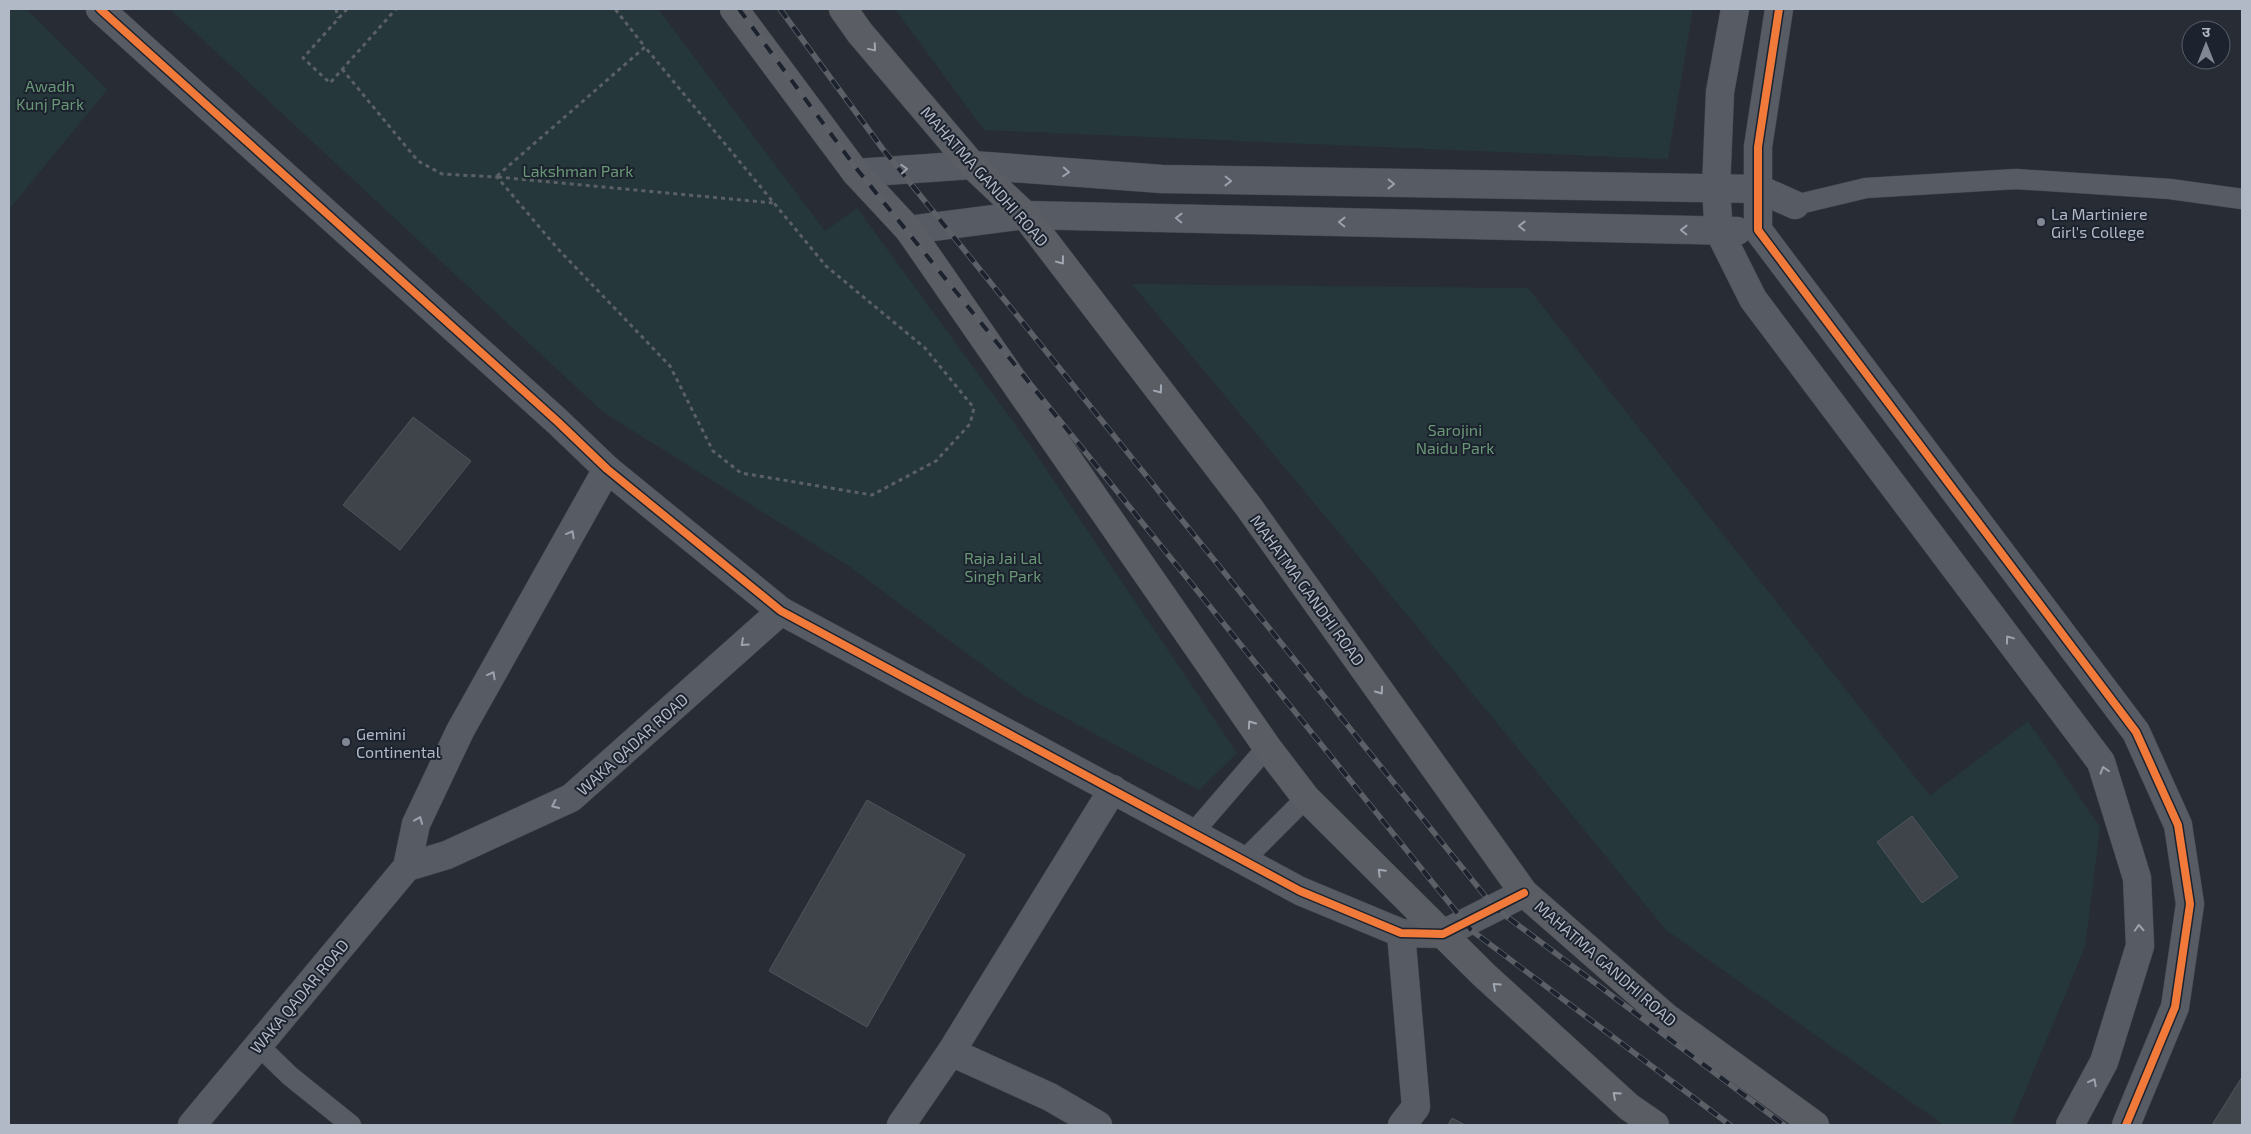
<svg xmlns="http://www.w3.org/2000/svg" width="2251" height="1134" font-family="'Exo 2','Noto Sans Devanagari',sans-serif">
  <style>
    .green { fill: #25373a }
    .building { fill: #3f444a; stroke: #50555d }
    .lines { fill: none; stroke-linecap: round; stroke-linejoin: round }
    .service-casing { stroke: #44484e; stroke-width: 21 }
    .minor-casing { stroke: #44484e; stroke-width: 29 }
    .tertiary-casing { stroke: #44484e; stroke-width: 29 }
    .primary-casing { stroke: #464a52; stroke-width: 29 }
    .path { stroke: #5b6066; stroke-width: 3; stroke-dasharray: 4 4; stroke-linecap: butt }
    .service { stroke: #575b63; stroke-width: 20 }
    .minor { stroke: #575b63; stroke-width: 28 }
    .tertiary { stroke: #575b63; stroke-width: 28 }
    .primary { stroke: #5a5e64; stroke-width: 28 }
    .rail-casing { stroke: #5c5f66; stroke-width: 5.5 }
    .rail { stroke: #1c232f; stroke-width: 4; stroke-dasharray: 11; stroke-linecap: butt }
    .cycleway-casing { stroke: #1c232f; stroke-width: 11 }
    .cycleway { stroke: #f17a3a; stroke-width: 8 }
    .oneway { stroke: #a0a7b2 }
    .oneway2 { stroke: #9ba2ad }
    .poi-dot { fill: #828893; stroke: #1c232f; stroke-width: 2 }
    .labels { text-anchor: middle; dominant-baseline: central; stroke-width: 4; stroke-linejoin: round; paint-order: stroke }
    .park-label { font-size: 16px; fill: #699775; stroke: #1c232f }
    .street-label { font-size: 16px; fill: #b2b9c6; stroke: #1c232f }
    .poi-label { font-size: 16px; fill: #b2b9c6; stroke: #1c232f; text-anchor: start }
  </style>
  <rect width="100%" height="100%" fill="#282d35"/>
  <g class="green">
    <polygon points="9,9 26,9 107,90 9,209"/>
    <polygon points="170,9 658,9 825,231 857,208 1025,438 1237,753 1199,790 1023,695 849,566 603,412"/>
    <polygon points="895,9 1693,9 1668,159 984,130"/>
    <polygon points="1132,284 1528,288 1930,796 2028,721 2100,827 2085,947 2011,1125 1944,1125 1666,930 1502,729"/>
  </g>
  <g class="building">
    <polygon points="413,417 471,461 400,550 343,505"/>
    <polygon points="867,800 965,855 867,1027 769,971"/>
    <polygon points="1912,816 1958,877 1922,903 1877,842"/>
    <polygon points="2242,1077 2242,1125 2212,1125"/>
    <polygon points="1452,1118 1465,1125 1448,1125"/>
  </g>
  <g class="lines">
    <g class="service-casing">
      <g id="service">
        <polyline points="1795,205 1866,188 2016,179 2170,189 2242,199"/>
        <polyline points="1193,833 1267,747"/>
        <polyline points="1244,860 1306,798"/>
        <polyline points="258,1045 290,1076 351,1125"/>
      </g>
    </g>
    <g class="minor-casing">
      <g id="minor">
        <polyline points="100,9 558,422 607,469 781,611 1300,891 1401,933 1443,934 1524,893"/>
        <polyline points="407,867 447,855 571,798 781,611"/>
        <polyline points="1401,933 1416,1107 1402,1125"/>
        <polyline points="951,1052 1113,789"/>
        <polyline points="192,1125 407,867 416,824 460,731 607,469"/>
        <polyline points="901,1125 951,1052 1050,1097 1098,1125"/>
      </g>
    </g>
    <g class="tertiary-casing">
      <g id="tertiary">
        <polyline points="1735,9 1720,92 1716,189 1718,219 1719,231 1753,299 2101,762 2137,878 2140,946 2104,1062 2070,1125"/>
        <polyline points="1779,9 1758,147 1758,230 2136,732 2178,825 2190,904 2175,1007 2126,1125"/>
        <polyline points="856,173 972,165 1162,179 1759,189 1795,205"/>
        <polyline points="909,230 1025,215 1737,231"/>
      </g>
    </g>
    <g class="primary-casing">
      <g id="primary">
        <polyline points="734,9 856,173 909,230 1267,747 1306,798 1484,975 1629,1107 1655,1125"/>
        <polyline points="843,9 860,33 972,165 1025,215 1248,506 1524,893 1666,1017 1815,1125"/>
      </g>
    </g>
    <g class="path">
      <polyline points="336,9 338,18"/>
      <polyline points="347,9 303,58 330,83 396,9"/>
      <polyline points="342,69 418,161 442,174 497,177 558,249 670,366 713,451 741,473 872,495 936,461 970,424 974,408 925,348 826,266 645,47"/>
      <polyline points="497,176 645,47 615,9"/>
      <polyline points="498,177 773,203"/>
    </g>
    <use href="#service" class="service"/>
    <use href="#minor" class="minor"/>
    <use href="#tertiary" class="tertiary"/>
    <use href="#primary" class="primary"/>
    <g class="rail-casing">
      <g id="rail">
        <polyline points="739,9 856,168 1471,930 1730,1125"/>
        <polyline points="780,9 882,148 1494,907 1784,1125"/>
      </g>
    </g>
    <use href="#rail" class="rail"/>
    <g class="cycleway-casing">
      <g id="cycleway">
        <polyline points="100,9 558,422 607,469 781,611 1300,891 1401,933 1443,934 1524,893"/>
        <polyline points="1779,9 1758,147 1758,230 2136,732 2178,825 2190,904 2175,1007 2126,1125"/>
      </g>
    </g>
    <use href="#cycleway" class="cycleway"/>
  </g>
  <defs><path id="oneway-chevron" d="M-2-3.5L2.5 0L-2 3.5" fill="none" stroke-width="1.6" stroke-linecap="round" stroke-linejoin="round" transform="scale(1.25)"/></defs>
  <g class="oneway">
    <use href="#oneway-chevron" transform="translate(873 48) rotate(50)"/>
    <use href="#oneway-chevron" transform="translate(1061 261) rotate(53)"/>
    <use href="#oneway-chevron" transform="translate(1159 390) rotate(53)"/>
    <use href="#oneway-chevron" transform="translate(1380 691) rotate(54)"/>
    <use href="#oneway-chevron" transform="translate(1251 724) rotate(-125)"/>
    <use href="#oneway-chevron" transform="translate(1381 872) rotate(-135)"/>
    <use href="#oneway-chevron" transform="translate(1496 986) rotate(-138)"/>
    <use href="#oneway-chevron" transform="translate(1616 1095) rotate(-138)"/>
  </g>
  <g class="oneway2">
    <use href="#oneway-chevron" transform="translate(904 169) rotate(-4)"/>
    <use href="#oneway-chevron" transform="translate(1066 172) rotate(4)"/>
    <use href="#oneway-chevron" transform="translate(1228 181) rotate(1)"/>
    <use href="#oneway-chevron" transform="translate(1391 184) rotate(1)"/>
    <use href="#oneway-chevron" transform="translate(1179 218) rotate(-179)"/>
    <use href="#oneway-chevron" transform="translate(1342 222) rotate(-179)"/>
    <use href="#oneway-chevron" transform="translate(1522 226) rotate(-179)"/>
    <use href="#oneway-chevron" transform="translate(1684 230) rotate(-179)"/>
    <use href="#oneway-chevron" transform="translate(571 534) rotate(-61)"/>
    <use href="#oneway-chevron" transform="translate(2009 639) rotate(-127)"/>
    <use href="#oneway-chevron" transform="translate(744 643) rotate(138)"/>
    <use href="#oneway-chevron" transform="translate(492 675) rotate(-61)"/>
    <use href="#oneway-chevron" transform="translate(2104 770) rotate(-107)"/>
    <use href="#oneway-chevron" transform="translate(555 805) rotate(155)"/>
    <use href="#oneway-chevron" transform="translate(419 820) rotate(-68)"/>
    <use href="#oneway-chevron" transform="translate(2139 928) rotate(-93)"/>
    <use href="#oneway-chevron" transform="translate(2093 1082) rotate(-62)"/>
  </g>
  <g class="poi-dot">
    <circle cx="2041" cy="222" r="5"/>
    <circle cx="346" cy="742" r="5"/>
  </g>
  <g class="labels">
    <g class="park-label">
      <text x="50" y="85">Awadh<tspan x="50" dy="18">Kunj Park</tspan></text>
      <text x="578" y="170">Lakshman Park</text>
      <text x="1455" y="429">Sarojini<tspan x="1455" dy="18">Naidu Park</tspan></text>
      <text x="1003" y="557">Raja Jai Lal<tspan x="1003" dy="18">Singh Park</tspan></text>
    </g>
    <g class="street-label">
      <text transform="translate(985 176) rotate(48)">MAHATMA GANDHI ROAD</text>
      <text transform="translate(1308 590) rotate(54)">MAHATMA GANDHI ROAD</text>
      <text transform="translate(632 744) rotate(-42)">WAKA QADAR ROAD</text>
      <text transform="translate(1606 963) rotate(41)">MAHATMA GANDHI ROAD</text>
      <text transform="translate(299 996) rotate(-50)">WAKA QADAR ROAD</text>
    </g>
    <g class="poi-label">
      <text x="2051" y="213">La Martiniere<tspan x="2051" dy="18">Girl's College</tspan></text>
      <text x="356" y="733">Gemini<tspan x="356" dy="18">Continental</tspan></text>
    </g>
  </g>
  <rect width="2251" height="1134" fill="none" stroke="#b2b9c6" stroke-width="20"/>
  <g transform="translate(2206 45)"><circle r="24" fill="#1c232f" stroke="#585f6b"/>
  <path d="M0-4L9 19L0 12L-9 19Z" fill="#828893"/>
  <text y="-8" font-size="14" font-weight="bold" text-anchor="middle" fill="#b2b9c6">उ</text>
  </g>
</svg>
